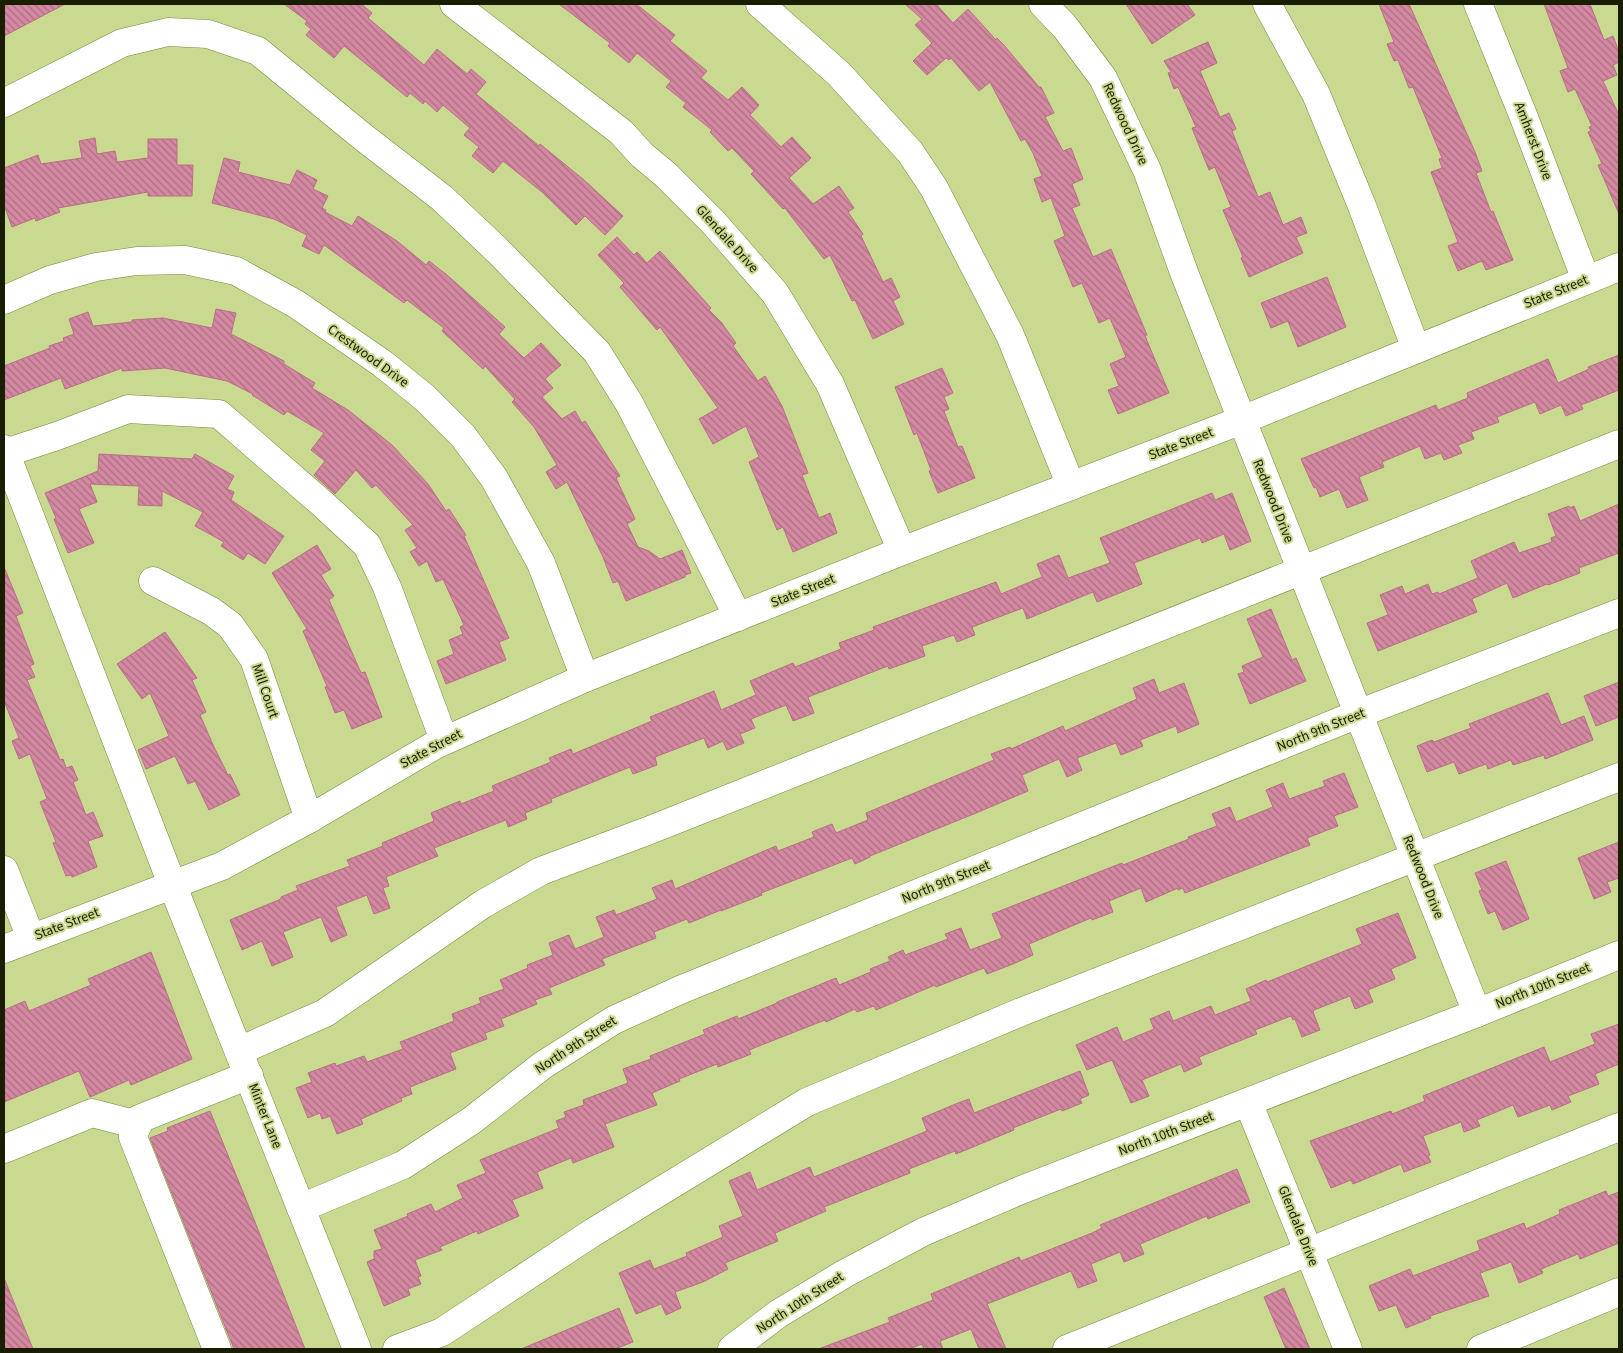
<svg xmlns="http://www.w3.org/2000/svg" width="1623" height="1353" font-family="'Source Sans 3',sans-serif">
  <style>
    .building { fill: url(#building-back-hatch); stroke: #b76e87 }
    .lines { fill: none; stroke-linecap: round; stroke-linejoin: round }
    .minor-casing { stroke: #79863f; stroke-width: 29 }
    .major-casing { stroke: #79863f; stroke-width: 29 }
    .minor { stroke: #fff; stroke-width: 28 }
    .major { stroke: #fff; stroke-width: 28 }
    .labels { text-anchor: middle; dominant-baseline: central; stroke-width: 4; stroke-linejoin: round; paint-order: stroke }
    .street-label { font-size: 14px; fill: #191d01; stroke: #c9d98f }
  </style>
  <defs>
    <pattern id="building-back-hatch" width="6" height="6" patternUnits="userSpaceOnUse" patternTransform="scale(1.25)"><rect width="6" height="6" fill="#d488a1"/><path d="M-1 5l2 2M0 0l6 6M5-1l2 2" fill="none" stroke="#ab6f81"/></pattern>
  </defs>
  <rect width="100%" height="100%" fill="#c9d98f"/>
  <g class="building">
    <polygon points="4,4 65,4 4,36"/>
    <polygon points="284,4 361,4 372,13 368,18 424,65 437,49 467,74 471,69 486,82 476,94 539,146 540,144 584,180 623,216 605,235 585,216 576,225 542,192 503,161 493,173 472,156 479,147 464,135 470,128 443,105 437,112 425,101 423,104 410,93 407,97 344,46 334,58 306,35 311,29 305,24 307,21"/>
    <polygon points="559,4 636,4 675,35 670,41 707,71 701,78 728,100 742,87 759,105 750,115 781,147 792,137 811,158 789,178 813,204 839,186 854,208 848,212 863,234 861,236 883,282 891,278 900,297 893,301 904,324 873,339 855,300 852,301 830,255 824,259 785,208 783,209 751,174 754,171 732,148 728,151 710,132 712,130 683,107 686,103 666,87 671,81 637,53 629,63 608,46 610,43"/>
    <polygon points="905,4 936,4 953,23 968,9 996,40 997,38 1003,44 1039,87 1041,87 1054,113 1045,117 1063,151 1071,148 1083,179 1072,184 1080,205 1072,208 1093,257 1111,249 1147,335 1145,336 1169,393 1118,414 1108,390 1119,386 1110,364 1126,357 1110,318 1099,323 1082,283 1073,287 1054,241 1065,236 1051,198 1042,202 1034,179 1042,176 1033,153 1025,139 1021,141 990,82 979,91 951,58 949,60 946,58 927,75 913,61 932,43 915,25 922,19"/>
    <polygon points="1126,4 1187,4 1195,15 1152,44"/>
    <polygon points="1379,4 1409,4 1475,152 1482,171 1476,173 1491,212 1493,211 1513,260 1486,270 1482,261 1458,271 1448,246 1458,242 1431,172 1442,168 1439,159 1442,158 1413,87 1409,88 1398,60 1394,61 1387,44 1394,42"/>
    <polygon points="1544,4 1590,4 1604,40 1613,36 1619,52 1619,62 1613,65 1617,75 1603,81 1619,115 1619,214 1598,165 1602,164 1588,132 1591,131 1589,127 1592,126 1575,89 1568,92 1560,71 1568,68"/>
    <polygon points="1208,42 1217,63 1200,71 1220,117 1229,113 1236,129 1232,131 1258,197 1270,192 1283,225 1301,217 1307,233 1296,237 1303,253 1249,277 1241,258 1243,257 1223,210 1231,207 1215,167 1209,170 1192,128 1196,127 1178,87 1174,89 1168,73 1171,72 1164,61"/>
    <polygon points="95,138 97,154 115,151 117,162 148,158 148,139 177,139 177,165 193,165 192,196 148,196 148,192 58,208 60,212 36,221 35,218 12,227 4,205 4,168 38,155 41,164 82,158 79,141"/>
    <polygon points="224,158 240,162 238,172 290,185 297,170 317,180 313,189 328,196 322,208 326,210 325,212 352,226 358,216 397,241 426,265 429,261 447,275 505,327 499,334 524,358 541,343 561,365 545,379 553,388 542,397 562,419 575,411 582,423 585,421 620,476 616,478 635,519 627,524 638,547 649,551 660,559 682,550 691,573 685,575 685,577 626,601 618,581 613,583 603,557 567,482 556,489 546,472 557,465 534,427 512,402 515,399 485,366 483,369 442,331 444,328 407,300 404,303 324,245 319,254 302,246 307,235 274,219 212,203"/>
    <polygon points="617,237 634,255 637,252 647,263 660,251 711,308 709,310 721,322 736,343 733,346 758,381 765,376 782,406 808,473 802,475 819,518 830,513 837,533 793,552 783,527 777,530 749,462 759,457 746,426 713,444 699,419 718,408 660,327 657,330 620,287 624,283 598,255"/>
    <polygon points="1327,277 1346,327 1298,347 1288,321 1271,328 1261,303"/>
    <polygon points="216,309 236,313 231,334 284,361 284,364 315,383 312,388 348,410 392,445 428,484 446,511 449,509 466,535 464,536 509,638 499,642 506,660 446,684 437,661 454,654 449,640 463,634 460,627 464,625 443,579 436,582 427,561 419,566 410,552 417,548 405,530 413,525 376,485 372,488 356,470 335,494 314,475 325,461 311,450 324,433 287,411 284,415 252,395 253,394 227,381 165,368 122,371 122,368 65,389 61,378 4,400 4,366 50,348 49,346 64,341 63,338 74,334 69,319 88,312 93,326 132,322 132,320 163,318 212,328"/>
    <polygon points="1619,355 1619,390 1581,405 1583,409 1566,416 1561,405 1540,414 1535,402 1497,417 1499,422 1471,432 1474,439 1458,445 1462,453 1444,460 1441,453 1425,459 1420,446 1382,462 1384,467 1359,477 1368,500 1347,508 1339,489 1320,497 1316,487 1314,488 1301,459 1436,405 1438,410 1468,398 1467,393 1548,359 1558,383 1589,369 1588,367"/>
    <polygon points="942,368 953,393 944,397 949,409 944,411 958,447 962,446 975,478 938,493 929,471 931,470 917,433 914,435 895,387"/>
    <polygon points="99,454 192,459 195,454 234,476 227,489 234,492 231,500 284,536 265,564 248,553 243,560 221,546 224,542 195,526 203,512 162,491 162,506 138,505 139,486 90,484 97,502 79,509 94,543 68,553 54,519 56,518 45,493 98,471"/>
    <polygon points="1212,493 1215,500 1232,493 1251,541 1230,550 1224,534 1202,543 1200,538 1134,563 1142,584 1097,602 1093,592 1027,619 1023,608 972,627 975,635 957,642 954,635 922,646 925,656 889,669 888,666 808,697 814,713 793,721 786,705 751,719 755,728 740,734 744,743 727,750 723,741 708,748 704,738 655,757 657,765 633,774 630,767 551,799 552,802 525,813 527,819 508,827 506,820 434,848 438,856 386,877 389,886 383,888 390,908 374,914 367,895 336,907 347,935 331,942 321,917 283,932 293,957 272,966 262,941 242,950 230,920 281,899 281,897 298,890 296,886 350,866 347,860 383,846 382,843 434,821 431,813 460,801 461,804 494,791 492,786 551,762 549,758 571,749 573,754 652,721 650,717 714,691 721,710 756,695 750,681 793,663 795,667 841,649 839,643 874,630 873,627 996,582 1001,594 1042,577 1037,564 1059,555 1068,578 1110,563 1100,538"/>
    <polygon points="1619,504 1619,553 1579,568 1580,573 1548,585 1547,584 1513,598 1507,583 1472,599 1477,612 1378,651 1367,623 1388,615 1380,595 1402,586 1405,594 1428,584 1432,594 1438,592 1439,594 1478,578 1471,561 1514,542 1519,553 1552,542 1551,538 1556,536 1548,514 1569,506 1570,508 1574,506 1580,521"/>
    <polygon points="317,545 331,569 321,575 334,596 329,600 361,673 365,672 382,717 352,729 344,710 335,713 325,687 327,686 303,631 307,629 272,573"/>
    <polygon points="4,567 23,613 16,616 34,664 30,666 35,677 27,680 60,760 63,759 66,768 72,766 78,780 73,782 86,815 93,812 103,836 88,841 97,867 72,877 71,875 66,876 53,843 56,842 40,802 47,799 30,754 19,759 12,741 19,738 4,701"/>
    <polygon points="1271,609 1292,660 1296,658 1306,681 1250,704 1238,674 1244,672 1242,666 1263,657 1247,619"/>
    <polygon points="165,632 197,678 192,680 206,712 200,715 214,747 228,775 230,774 240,795 209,810 195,781 188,784 175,756 146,769 138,750 169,736 150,693 142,699 117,664"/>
    <polygon points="1154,679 1159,693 1184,683 1199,724 1178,733 1176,726 1140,740 1143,746 1121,755 1116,743 1077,758 1082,770 1067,777 1059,759 1022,775 1028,791 976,813 870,856 870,857 855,864 852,858 761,893 762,895 721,911 721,910 689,923 687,919 654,932 656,938 602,959 605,965 549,988 552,994 535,1000 537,1004 501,1019 504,1026 485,1033 487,1039 450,1053 456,1069 410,1087 412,1094 401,1098 402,1101 361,1119 363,1124 337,1134 330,1116 322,1119 320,1113 308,1118 296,1088 312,1082 308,1073 335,1063 336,1066 364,1056 367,1062 403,1049 400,1042 454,1021 452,1014 481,1003 479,998 504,989 500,980 528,968 527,965 553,955 549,943 569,935 575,949 604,937 596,917 614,910 616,915 657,899 652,888 672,880 675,889 776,846 778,851 814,837 812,832 832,824 836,833 868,820 866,813 994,760 991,754 1010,747 1011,749 1063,726 1065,731 1137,699 1133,688"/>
    <polygon points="1619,682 1619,717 1596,726 1584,696"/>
    <polygon points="1548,693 1561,725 1584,716 1593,740 1545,759 1544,755 1513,765 1511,760 1488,769 1486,764 1459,774 1454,762 1427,772 1417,746 1432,740 1434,742 1471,728 1469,724"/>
    <polygon points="1344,773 1358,807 1334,816 1338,826 1307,838 1310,845 1185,893 1183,888 1178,890 1178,888 1146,902 1141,888 1109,901 1113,912 1092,920 1091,918 1029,944 1033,955 1013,964 987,974 984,968 936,987 935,985 876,1010 874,1006 857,1012 855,1009 826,1022 825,1020 749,1050 751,1054 718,1067 717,1064 679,1079 680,1081 652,1093 657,1105 605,1124 614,1147 573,1163 571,1158 537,1172 543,1188 512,1200 519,1216 478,1234 477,1231 440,1247 442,1250 415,1260 421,1276 418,1277 421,1284 408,1289 410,1295 384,1306 367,1262 374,1259 374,1251 382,1249 374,1230 408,1216 407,1214 431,1204 435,1212 463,1198 457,1185 486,1173 480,1160 559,1128 556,1121 566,1117 564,1112 584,1105 583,1100 628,1083 623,1069 651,1059 650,1056 705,1034 703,1030 737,1016 738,1019 777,1003 777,1002 836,978 839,985 871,972 870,969 890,961 888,957 903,950 905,955 948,939 945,934 961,928 970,950 1002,938 992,914 1122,863 1123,865 1189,839 1188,837 1217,826 1212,814 1230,807 1236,822 1273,807 1266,790 1283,783 1289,799 1325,786 1323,781"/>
    <polygon points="1619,842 1619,878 1607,882 1611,892 1594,899 1578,858"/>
    <polygon points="1506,861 1529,919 1503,930 1495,911 1488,914 1479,891 1482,890 1475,873"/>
    <polygon points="1398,913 1416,958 1391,969 1395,979 1368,990 1373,1002 1355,1009 1350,996 1314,1010 1313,1012 1320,1030 1302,1037 1295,1019 1293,1020 1291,1016 1255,1030 1257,1034 1199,1057 1202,1064 1184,1072 1181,1064 1142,1080 1149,1096 1131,1103 1112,1060 1087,1070 1076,1045 1117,1027 1123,1042 1154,1029 1150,1019 1169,1011 1173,1021 1211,1006 1215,1015 1251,1001 1246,989 1266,980 1267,982 1362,944 1356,929"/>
    <polygon points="151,952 192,1059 131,1085 129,1080 90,1097 79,1071 4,1102 4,1010 25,1001 29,1011 91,985 88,979"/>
    <polygon points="1619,1024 1619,1064 1595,1074 1599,1084 1568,1096 1571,1102 1552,1110 1550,1105 1518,1117 1513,1105 1477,1120 1480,1126 1464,1132 1461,1122 1423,1136 1430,1155 1428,1156 1431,1162 1404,1172 1401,1164 1353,1184 1351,1180 1331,1188 1310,1141 1391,1111 1392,1114 1425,1101 1423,1096 1544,1047 1550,1062 1595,1044 1591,1034"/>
    <polygon points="1080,1071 1089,1095 1080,1099 1082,1103 1062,1111 1061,1109 1013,1128 1014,1130 956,1154 955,1151 909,1169 910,1173 824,1207 826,1211 775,1233 778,1241 725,1263 728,1269 703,1282 675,1292 681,1308 666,1315 661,1304 636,1314 619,1273 650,1260 654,1269 687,1256 686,1253 723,1237 719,1226 743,1216 729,1181 750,1172 757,1190 810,1167 814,1177 927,1131 922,1118 958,1103 969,1099 974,1113"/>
    <polygon points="210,1111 251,1212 305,1349 234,1349 232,1344 150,1138 168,1131 167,1128"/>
    <polygon points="1237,1169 1250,1202 1208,1219 1207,1216 1140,1244 1144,1254 1124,1262 1120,1252 1091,1264 1097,1281 1078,1288 1071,1271 987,1304 1006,1349 979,1349 971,1329 940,1341 943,1349 924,1349 922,1344 909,1349 821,1349 821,1348 890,1322 888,1318 933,1300 931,1294 1019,1257 1021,1261 1092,1233 1102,1228 1100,1225"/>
    <polygon points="1606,1191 1608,1196 1619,1192 1619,1243 1580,1259 1578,1254 1541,1269 1543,1273 1519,1283 1511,1262 1480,1273 1489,1296 1430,1316 1431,1318 1406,1328 1396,1305 1379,1311 1369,1286 1410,1269 1413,1276 1452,1261 1480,1250 1477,1241 1524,1223 1526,1229 1560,1214 1559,1210"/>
    <polygon points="4,1278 33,1349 4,1349"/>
    <polygon points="1284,1288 1310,1349 1286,1349 1264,1297"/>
    <polygon points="619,1308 633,1342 615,1349 521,1349"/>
  </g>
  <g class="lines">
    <g class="minor-casing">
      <g id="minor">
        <polyline points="454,4 621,132 642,155 666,175 714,223 775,293 830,384 902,551"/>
        <polyline points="760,4 839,74 910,152 934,188 1010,335 1071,486"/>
        <polyline points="1043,4 1065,27 1103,78 1147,170 1185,275 1242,420 1477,1013"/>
        <polyline points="1267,4 1316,94 1362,206 1416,349"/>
        <polyline points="1478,4 1523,115 1586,280"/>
        <polyline points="4,103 122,43 168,32 208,34 258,51 363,137 442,198 497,250 597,352 629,403 684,509 738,617"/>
        <polyline points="4,300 50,280 96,267 137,261 185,260 236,271 296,304 383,364 425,398 463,436 494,478 541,563 585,678"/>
        <polyline points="4,449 172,884 357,1349"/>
        <polyline points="5,453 57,436 128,409 219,414 325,506 367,545 387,587 444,740"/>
        <polyline points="153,581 211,611 230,625 254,659 309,819"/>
        <polyline points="4,870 31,938"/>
        <polyline points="4,949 222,866 309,819 435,745 585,678 902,551 1242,420 1619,267"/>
        <polyline points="239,1051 325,1013 483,904 541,871 650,830 1619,444"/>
        <polyline points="1248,1102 1348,1349"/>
        <polyline points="4,1149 92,1113 138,1125"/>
        <polyline points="301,1208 403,1165 471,1121 543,1065 614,1020 680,990 1358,714 1619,613"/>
        <polyline points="217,1349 133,1137 139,1119 249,1075"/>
        <polyline points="397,1349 442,1332 592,1233 807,1102 1021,1012 1619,777"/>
        <polyline points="1067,1349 1619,1127"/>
        <polyline points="1481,1349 1619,1292"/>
      </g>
    </g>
    <g class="major-casing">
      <polyline id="major" points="732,1349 778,1314 844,1274 923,1232 1021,1190 1477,1013 1619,955"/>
    </g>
    <use href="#minor" class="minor"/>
    <use href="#major" class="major"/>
  </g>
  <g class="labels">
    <g class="street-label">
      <text transform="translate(1125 124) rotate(65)">Redwood Drive</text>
      <text transform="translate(1533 141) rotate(69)">Amherst Drive</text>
      <text transform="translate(727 239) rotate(48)">Glendale Drive</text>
      <text transform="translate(1556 292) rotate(-22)">State Street</text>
      <text transform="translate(368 356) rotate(36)">Crestwood Drive</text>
      <text transform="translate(1181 444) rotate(-21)">State Street</text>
      <text transform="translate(1273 501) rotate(68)">Redwood Drive</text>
      <text transform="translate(803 591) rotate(-22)">State Street</text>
      <text transform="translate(265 691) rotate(71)">Mill Court</text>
      <text transform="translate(1321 730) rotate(-22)">North 9th Street</text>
      <text transform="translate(431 749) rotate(-28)">State Street</text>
      <text transform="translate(1423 877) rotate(68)">Redwood Drive</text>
      <text transform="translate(946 882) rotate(-22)">North 9th Street</text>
      <text transform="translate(67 924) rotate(-21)">State Street</text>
      <text transform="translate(1543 986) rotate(-22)">North 10th Street</text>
      <text transform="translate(576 1045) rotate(-33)">North 9th Street</text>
      <text transform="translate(265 1116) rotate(68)">Minter Lane</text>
      <text transform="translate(1166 1134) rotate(-21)">North 10th Street</text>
      <text transform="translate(1298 1226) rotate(68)">Glendale Drive</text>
      <text transform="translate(800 1303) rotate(-33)">North 10th Street</text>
    </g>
  </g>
  <rect width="1623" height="1353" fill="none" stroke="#191d01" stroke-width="10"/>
</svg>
